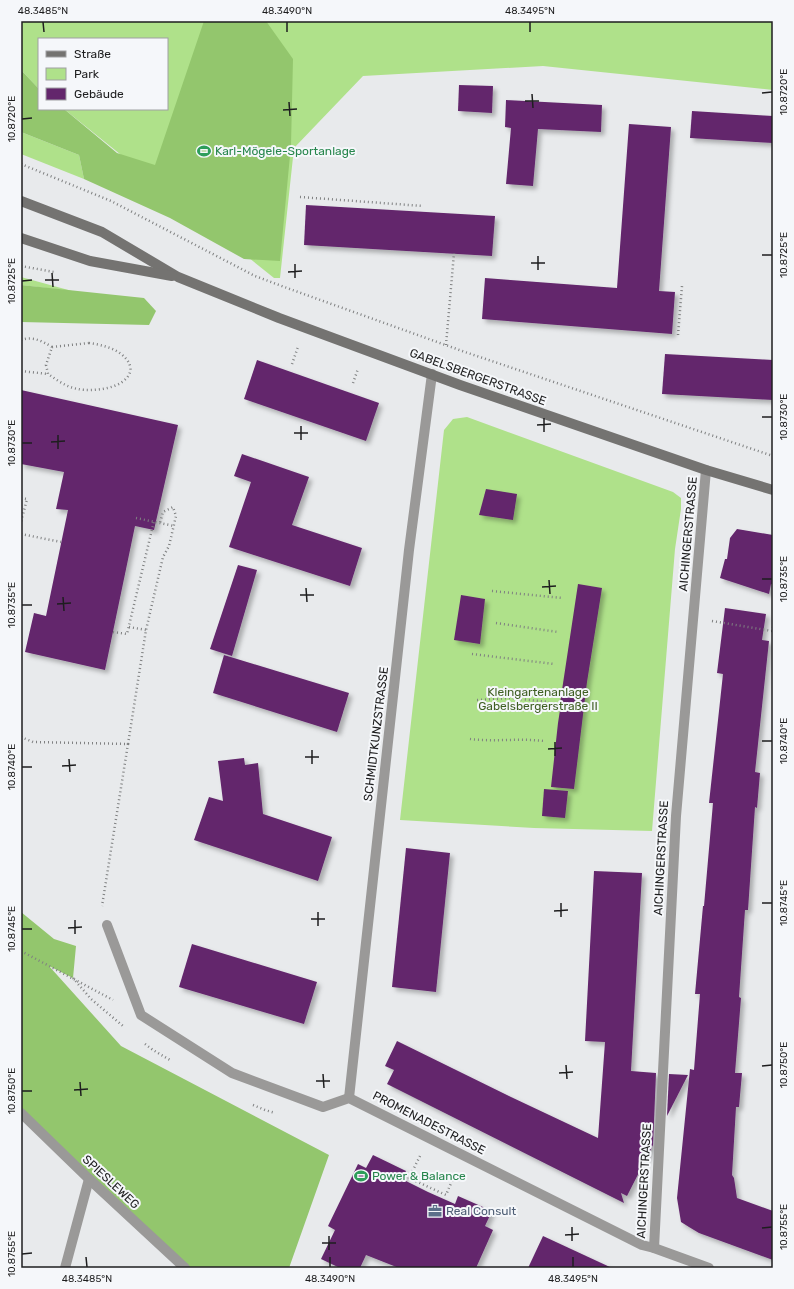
<svg xmlns="http://www.w3.org/2000/svg" width="794" height="1289" font-family="Rubik,sans-serif">
  <style>
    .green { fill: #afe18a }
    .forest { fill: #93c66d }
    .building { fill: #63266c; filter: url(#shadow) }
    .lines { fill: none; stroke-linecap: round; stroke-linejoin: round }
    .path { stroke: #7f8081; stroke-width: 2.5; stroke-dasharray: 1 3; stroke-linecap: butt }
    .street { stroke: #9a9998; stroke-width: 10 }
    .secondary { stroke: #747371; stroke-width: 10 }
    .ticks { fill: none; stroke: #1e1e1f; stroke-width: 1.5 }
    .labels { text-anchor: middle; dominant-baseline: central; stroke-width: 4; stroke-linejoin: round; paint-order: stroke }
    .leisure-label { font-size: 12px; fill: #27864d; stroke: #f5f7fa; text-anchor: start }
    .street-label { font-size: 12px; fill: #1e1e1f; stroke: #f5f7fa }
    .park-label { font-size: 12px; fill: #3f5f23; stroke: #f5f7fa }
    .service-label { font-size: 12px; fill: #4e5e75; stroke: #f5f7fa; text-anchor: start }
    .neatline { fill: none; stroke: #1e1e1f; stroke-width: 1.5 }
    .ticks-label { font-size: 10px; text-anchor: middle; fill: #1e1e1f }
  </style>
  <defs>
    <filter id="shadow"><feDropShadow dx="3.5" dy="3.5" stdDeviation="2" flood-color="#0004"/></filter>
  </defs>
  <rect width="100%" height="100%" fill="#e8eaec"/>
  <g class="green">
    <polygon points="21,21 773,21 773,90 543,66 363,76 294,148 280,278 274,278 64,109 167,109 167,39 39,39 39,89 21,70"/>
    <polygon points="21,132 79,155 84,179 21,154"/>
    <polygon points="21,277 72,291 21,285"/>
    <polygon points="467,417 673,492 681,498 681,509 675,549 652,831 534,828 400,820 444,430 453,419"/>
  </g>
  <g class="forest">
    <polygon points="204,21 266,21 293,59 291,145 280,261 244,259 170,218 84,179 79,155 21,132 21,70 39,89 39,109 64,109 117,153 155,165"/>
    <polygon points="21,285 144,298 156,311 149,325 21,322"/>
    <polygon points="21,912 54,939 76,946 73,978 49,966 121,1046 329,1155 289,1268 185,1268 21,1113"/>
  </g>
  <g class="building">
    <polygon points="459,85 493,86 492,113 458,111"/>
    <polygon points="506,100 602,105 601,132 538,129 533,186 506,184 511,128 505,127"/>
    <polygon points="692,111 773,116 773,143 690,138"/>
    <polygon points="629,124 671,127 659,291 675,292 672,334 482,319 485,278 617,288"/>
    <polygon points="306,205 495,216 492,256 304,245"/>
    <polygon points="665,354 773,360 773,400 662,394"/>
    <polygon points="257,360 379,403 366,441 244,399"/>
    <polygon points="21,390 178,425 154,530 135,526 105,670 25,652 34,613 46,616 68,510 56,509 64,472 21,464"/>
    <polygon points="242,454 309,477 292,525 362,548 350,586 229,547 251,482 234,476"/>
    <polygon points="486,489 517,494 513,520 479,515"/>
    <polygon points="737,529 773,535 773,585 771,584 769,594 720,578 725,559 727,559 730,538"/>
    <polygon points="238,565 257,570 232,656 210,649"/>
    <polygon points="578,584 602,588 587,682 574,789 551,787 558,723 560,710 559,710"/>
    <polygon points="461,595 485,599 480,644 454,640"/>
    <polygon points="725,608 766,614 762,640 769,641 755,772 760,773 757,808 755,807 748,910 745,910 739,997 741,998 735,1073 742,1073 739,1107 736,1107 732,1175 734,1178 737,1198 773,1211 773,1260 699,1233 689,1227 681,1222 677,1198 690,1069 694,1070 700,994 695,994 703,906 704,906 713,803 709,803 723,674 717,673"/>
    <polygon points="224,655 349,693 337,732 213,693"/>
    <polygon points="244,758 245,765 258,763 263,814 332,837 318,881 194,840 209,797 223,801 218,761"/>
    <polygon points="544,789 568,791 565,818 542,816"/>
    <polygon points="406,848 450,853 436,992 392,987"/>
    <polygon points="594,871 642,873 631,1071 656,1073 653,1145 627,1196 621,1193 624,1203 387,1084 394,1070 385,1066 397,1041 511,1097 598,1138 605,1042 585,1041"/>
    <polygon points="192,944 317,982 304,1024 179,987"/>
    <polygon points="669,1074 688,1075 667,1116"/>
    <polygon points="373,1155 406,1171 402,1179 428,1192 455,1204 458,1196 492,1211 485,1226 493,1230 476,1268 399,1268 366,1255 360,1268 340,1268 321,1259 335,1230 328,1226 358,1164 366,1168"/>
    <polygon points="543,1236 612,1268 528,1268"/>
  </g>
  <g class="lines">
    <g class="path">
      <polyline points="21,164 111,201 255,276 287,288 465,352 773,456"/>
      <polyline points="300,197 423,206"/>
      <polyline points="21,266 54,272"/>
      <polyline points="678,335 682,286"/>
      <path d="M21 340C33 336 42 341 52 347"/>
      <path d="M89 343C103 345 121 349 129 363 130 365 131 369 130 372 125 389 92 392 78 389 66 387 57 380 48 374L46 365 52 347Z"/>
      <polyline points="446,345 454,253"/>
      <polyline points="292,364 298,347"/>
      <polyline points="21,371 48,374"/>
      <polyline points="353,383 358,369"/>
      <polyline points="21,498 27,499 21,522"/>
      <polyline points="136,518 174,526"/>
      <polyline points="21,534 61,542"/>
      <polyline points="492,591 562,598"/>
      <polyline points="712,621 772,631 773,627"/>
      <polyline points="496,623 558,632"/>
      <polyline points="129,627 146,630"/>
      <polyline points="113,632 127,634 154,521"/>
      <polyline points="472,654 554,664"/>
      <polyline points="477,700 511,698 549,702"/>
      <polyline points="21,737 33,742 128,744 102,906"/>
      <path d="M470 739C494 742 519 738 544 741"/>
      <polyline points="128,744 146,630 163,557 169,546 176,516 173,507 163,512 160,523"/>
      <polyline points="21,951 113,1000"/>
      <polyline points="73,978 91,999 123,1026"/>
      <polyline points="145,1044 153,1050 170,1060"/>
      <polyline points="253,1105 265,1110 275,1113"/>
      <polyline points="420,1156 409,1178 446,1195 455,1174"/>
    </g>
    <g class="street">
      <polyline points="107,925 141,1015 232,1073 323,1107 349,1098 642,1245 654,1248 709,1268"/>
      <polyline points="349,1098 409,550 432,374"/>
      <polyline points="21,1113 89,1179 185,1268"/>
      <polyline points="654,1248 676,816 706,470"/>
      <polyline points="65,1268 89,1179"/>
    </g>
    <g class="secondary">
      <polyline points="21,201 102,232 178,277 279,318 460,385 706,470 773,490"/>
      <polyline points="21,238 90,261 172,276"/>
    </g>
  </g>
  <path class="ticks" d="M43 22 44 32M287 22V32M530 22V32M762 93 772 92M532 94 533 108M525 101H539M289 102 290 116M283 110 297 109M22 119 32 118M762 255H772M538 256V270M531 263H545M295 264V278M288 272 302 271M52 273 53 287M45 280H59M22 281 32 280M762 417H772M544 418V432M537 425 551 424M301 426V440M294 433H308M58 435V449M51 442 65 441M22 443H32M762 579H772M549 580 550 594M542 587 556 586M306 588 307 602M300 595H314M63 597 64 611M57 604 71 603M22 605H32M762 741H772M555 742V756M548 749 562 748M312 750V764M305 757H319M69 759 70 772M62 766 76 765M22 767H32M561 903V917M762 903H772M554 911 568 910M318 912V926M311 919H325M75 920V934M68 928 82 927M22 929H32M566 1065 567 1079M762 1066 772 1065M559 1073 573 1072M323 1074 324 1088M316 1081H330M80 1082 81 1096M74 1090 88 1089M22 1091H32M572 1227V1241M762 1228 772 1227M565 1235 579 1234M329 1236V1250M322 1243H336M22 1254 32 1253M86 1257 87 1267M330 1257V1267M573 1257V1267"/>
  <defs>
    <g id="stadium-bare" transform="scale(1.08)"><path d="M0-5a6.5 5 0 1 0 0 10a6.5 5 0 1 0 0-10ZM-3.5-1.8h7v3.6h-7Z" fill="#2e9e5b" stroke="#f5f7fa" stroke-width="2.5" paint-order="stroke"/></g>
    <g id="office-bare" transform="scale(1.08)"><path d="M-6-3h4V-5.5h4V-3h4V5H-6ZM-1-4.5V-3h2v-1.5ZM-6 0V1H6V0Z" fill="#5c6f8a" stroke="#f5f7fa" stroke-width="2.5" paint-order="stroke"/></g>
  </defs>
  <g fill-rule="evenodd">
    <use href="#stadium-bare" x="204" y="151"/>
    <use href="#stadium-bare" x="361" y="1176"/>
    <use href="#office-bare" x="435" y="1211"/>
  </g>
  <g class="labels">
    <g class="leisure-label">
      <text x="215" y="151">Karl-Mögele-Sportanlage</text>
      <text x="372" y="1176">Power &amp; Balance</text>
    </g>
    <g class="street-label">
      <text transform="translate(478 377) rotate(20)">GABELSBERGERSTRASSE</text>
      <text transform="translate(688 534) rotate(-85)">AICHINGERSTRASSE</text>
      <text transform="translate(376 734) rotate(-83)">SCHMIDTKUNZSTRASSE</text>
      <text transform="translate(661 858) rotate(-87)">AICHINGERSTRASSE</text>
      <text transform="translate(429 1123) rotate(27)">PROMENADESTRASSE</text>
      <text transform="translate(644 1181) rotate(-87)">AICHINGERSTRASSE</text>
      <text transform="translate(111 1182) rotate(43)">SPIESLEWEG</text>
    </g>
    <g class="park-label">
      <text x="538" y="692">Kleingartenanlage<tspan x="538" dy="14">Gabelsbergerstraße II</tspan></text>
    </g>
    <g class="service-label">
      <text x="446" y="1211">Real Consult</text>
    </g>
  </g>
  <rect width="794" height="1289" fill="none" stroke="#f5f7fa" stroke-width="44"/>
  <rect x="38" y="38" width="130" height="72" fill="#f5f7fa" stroke="#9fa0a2"/>
  <rect x="46" y="51" width="20" height="6" fill="#747371" stroke="#9fa0a2"/>
  <text x="74" y="58" font-size="12" fill="#1e1e1f">Straße</text>
  <rect x="46" y="68" width="20" height="12" fill="#afe18a" stroke="#9fa0a2"/>
  <text x="74" y="78" font-size="12" fill="#1e1e1f">Park</text>
  <rect x="46" y="88" width="20" height="12" fill="#63266c" stroke="#9fa0a2"/>
  <text x="74" y="98" font-size="12" fill="#1e1e1f">Gebäude</text>
  <rect x="22" y="22" width="750" height="1245" class="neatline"/>
  <g class="ticks-label">
    <text x="43" y="14">48.3485°N</text>
    <text x="287" y="14">48.3490°N</text>
    <text x="530" y="14">48.3495°N</text>
    <text transform="translate(783 92) rotate(-90)" y="4">10.8720°E</text>
    <text transform="translate(11 119) rotate(-90)" y="4">10.8720°E</text>
    <text transform="translate(783 255) rotate(-90)" y="4">10.8725°E</text>
    <text transform="translate(11 281) rotate(-90)" y="4">10.8725°E</text>
    <text transform="translate(783 417) rotate(-90)" y="4">10.8730°E</text>
    <text transform="translate(11 443) rotate(-90)" y="4">10.8730°E</text>
    <text transform="translate(783 579) rotate(-90)" y="4">10.8735°E</text>
    <text transform="translate(11 605) rotate(-90)" y="4">10.8735°E</text>
    <text transform="translate(783 741) rotate(-90)" y="4">10.8740°E</text>
    <text transform="translate(11 767) rotate(-90)" y="4">10.8740°E</text>
    <text transform="translate(783 903) rotate(-90)" y="4">10.8745°E</text>
    <text transform="translate(11 929) rotate(-90)" y="4">10.8745°E</text>
    <text transform="translate(783 1065) rotate(-90)" y="4">10.8750°E</text>
    <text transform="translate(11 1091) rotate(-90)" y="4">10.8750°E</text>
    <text transform="translate(783 1227) rotate(-90)" y="4">10.8755°E</text>
    <text transform="translate(11 1254) rotate(-90)" y="4">10.8755°E</text>
    <text x="87" y="1282">48.3485°N</text>
    <text x="330" y="1282">48.3490°N</text>
    <text x="573" y="1282">48.3495°N</text>
  </g>
</svg>
